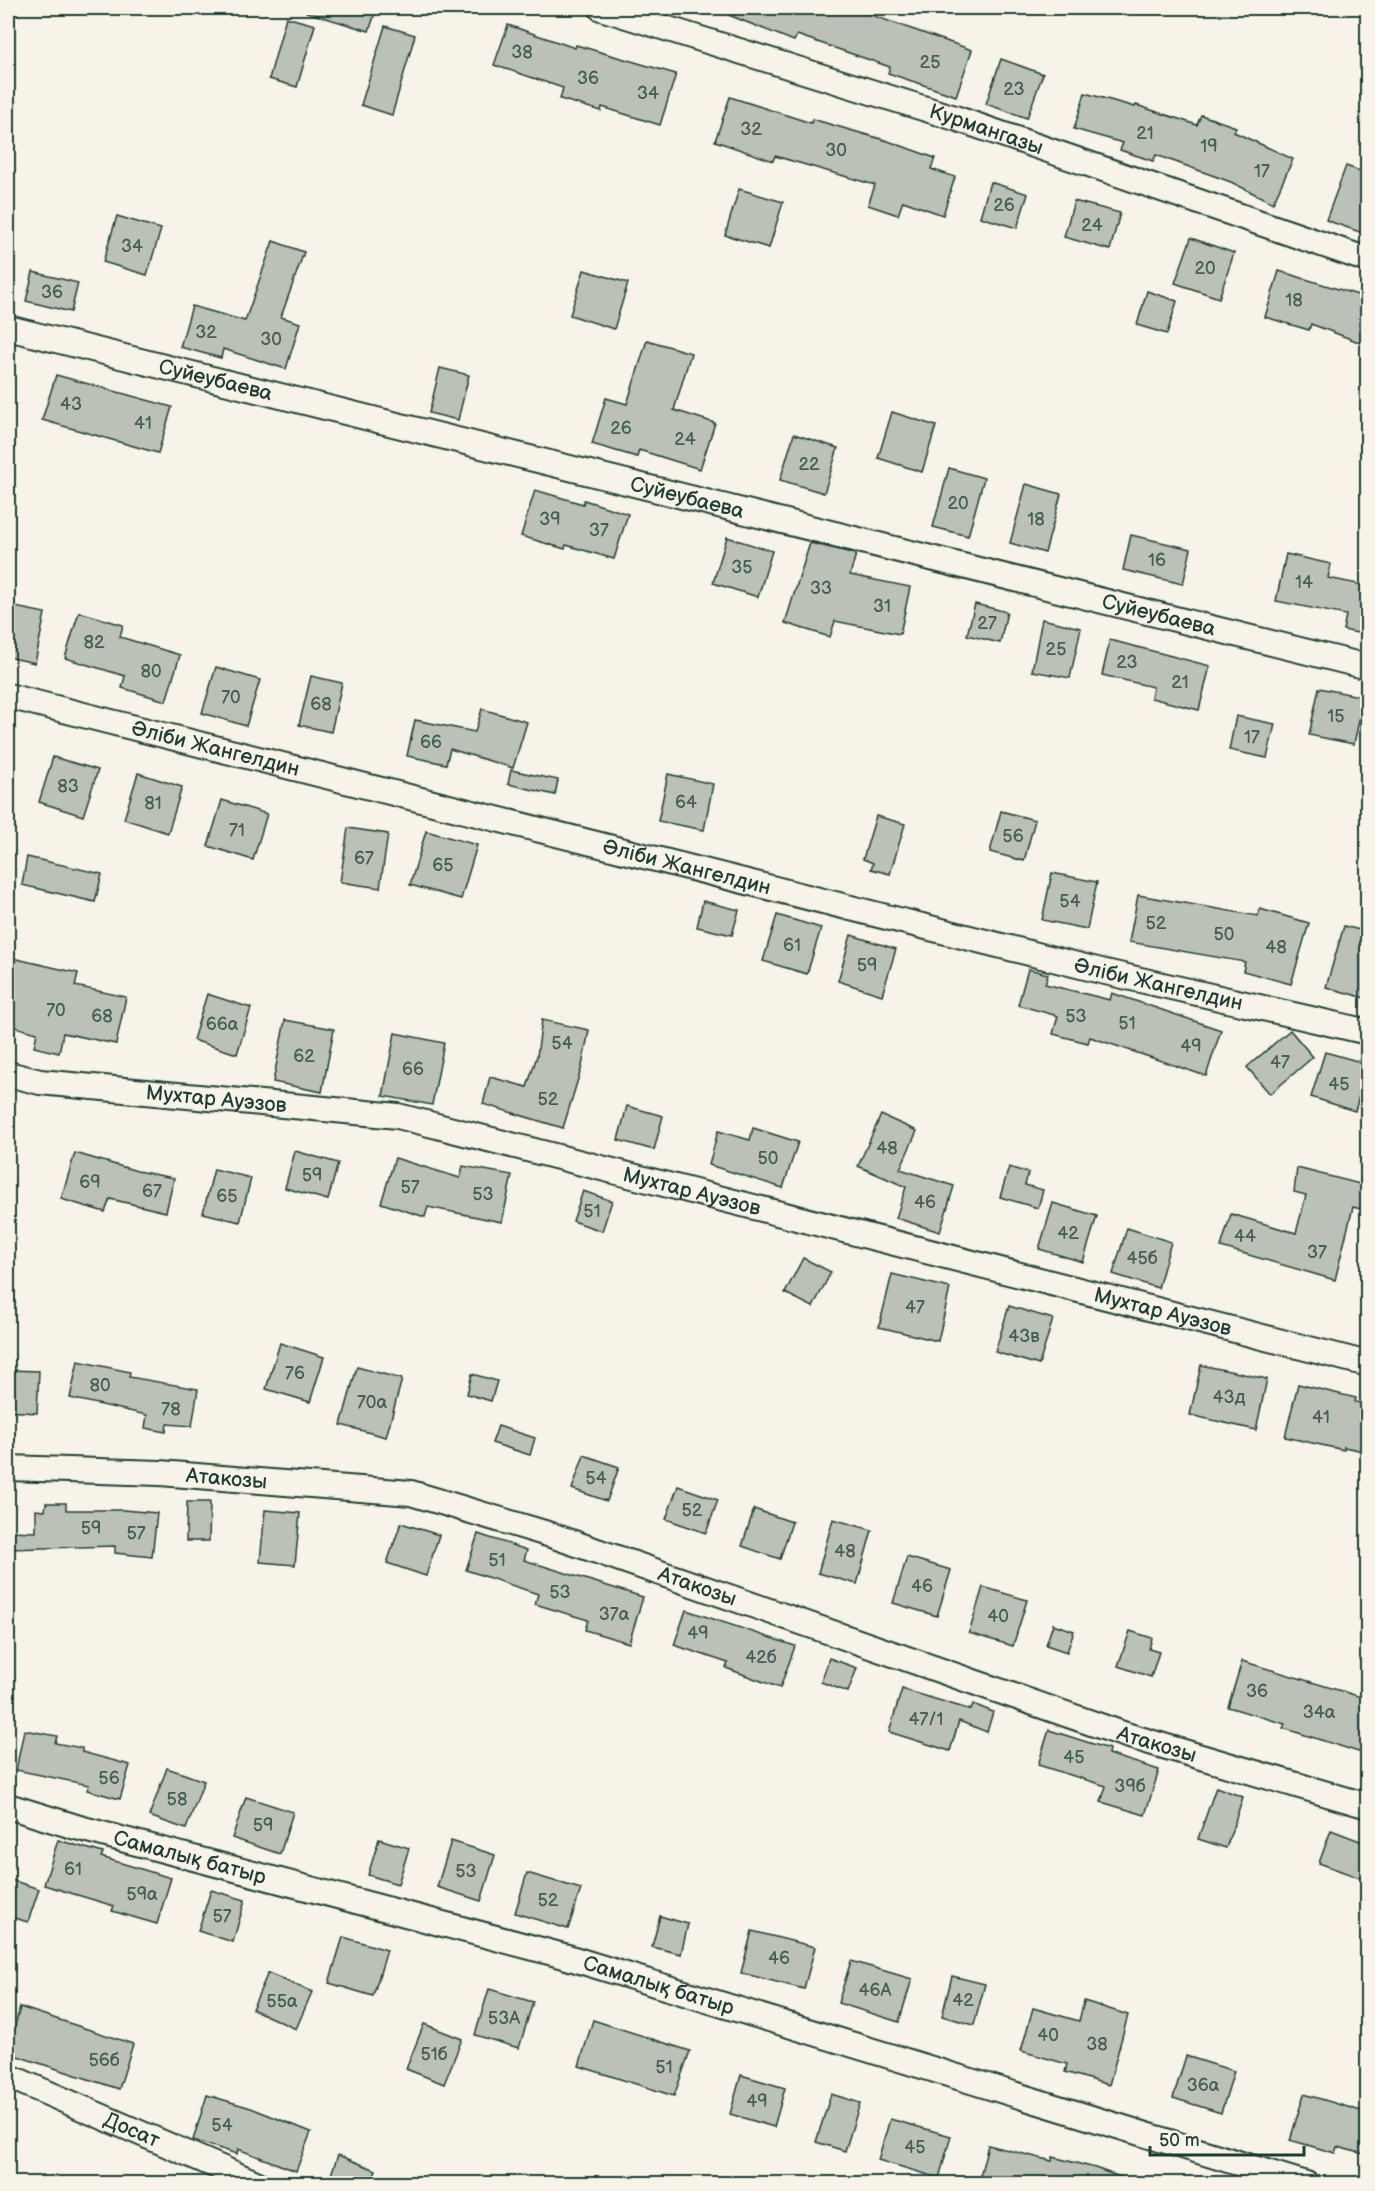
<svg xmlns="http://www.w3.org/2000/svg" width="1375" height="2191" font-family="'Balsamiq Sans',sans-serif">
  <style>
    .building { fill: #bbc1b6; stroke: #1f3d34; stroke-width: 1.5 }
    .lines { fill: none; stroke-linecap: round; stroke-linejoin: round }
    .street-casing { stroke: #1f3d34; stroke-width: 28 }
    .street { stroke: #f7f3e8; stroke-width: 24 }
    .labels { text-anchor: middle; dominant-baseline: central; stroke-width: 5; stroke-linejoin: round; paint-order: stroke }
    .number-label { font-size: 18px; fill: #465e54 }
    .street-label { font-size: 21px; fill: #1f3d34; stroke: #f7f3e8 }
  </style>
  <rect width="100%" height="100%" fill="#f7f3e8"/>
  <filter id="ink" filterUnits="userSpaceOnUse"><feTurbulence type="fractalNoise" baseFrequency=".0167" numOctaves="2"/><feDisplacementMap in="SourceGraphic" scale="12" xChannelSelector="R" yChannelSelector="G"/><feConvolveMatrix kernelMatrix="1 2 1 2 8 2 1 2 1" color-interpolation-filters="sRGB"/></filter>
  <g filter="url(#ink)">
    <g class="building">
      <polygon points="306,8 377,8 369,31 306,12"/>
      <polygon points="711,8 851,8 972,50 956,96 888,73 890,67 797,35 794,41"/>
      <polygon points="286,17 315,25 297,87 269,79"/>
      <polygon points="508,25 575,48 576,45 676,74 660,125 602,107 601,111 560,99 563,88 494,65"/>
      <polygon points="385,26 415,35 392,115 361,105"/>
      <polygon points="1001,59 1043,74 1027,118 986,104"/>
      <polygon points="1085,93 1135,107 1136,105 1197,125 1201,115 1236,127 1234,132 1293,159 1273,203 1231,182 1156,155 1153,161 1120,150 1123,143 1074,129"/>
      <polygon points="730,97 811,123 812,119 888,141 935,158 931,169 955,177 943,215 903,201 898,215 868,205 875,185 775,156 773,161 715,141"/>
      <polygon points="1346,166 1368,174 1368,235 1326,220"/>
      <polygon points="990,182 1028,194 1017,228 980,217"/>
      <polygon points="739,189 783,202 769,248 725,235"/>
      <polygon points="1074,201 1120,213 1110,250 1064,237"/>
      <polygon points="117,216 161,229 147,275 103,262"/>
      <polygon points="1191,238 1234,253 1219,298 1175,283"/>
      <polygon points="273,241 304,252 281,317 300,323 286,369 223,349 221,358 180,347 192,306 245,321"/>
      <polygon points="584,270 628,283 614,329 570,315"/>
      <polygon points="1279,271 1368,298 1368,334 1364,344 1311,324 1309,330 1265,317"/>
      <polygon points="33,272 78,283 71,312 26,301"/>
      <polygon points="1147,291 1177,301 1167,334 1137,325"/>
      <polygon points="647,340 691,353 674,410 715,423 700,469 639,450 637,457 592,444 606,398 627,404"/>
      <polygon points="440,368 469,375 458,420 429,413"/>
      <polygon points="56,375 172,407 158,453 42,420"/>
      <polygon points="892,412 936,426 922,472 878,458"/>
      <polygon points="794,434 838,448 824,493 780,480"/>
      <polygon points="949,468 984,478 968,536 933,527"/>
      <polygon points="1026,484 1061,494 1045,553 1010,543"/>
      <polygon points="535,490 583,504 584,500 628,514 614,559 566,545 565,549 521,536"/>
      <polygon points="1131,535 1191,549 1183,584 1123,570"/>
      <polygon points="727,537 772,551 758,597 713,583"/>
      <polygon points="810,543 856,554 850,575 910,587 900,634 835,621 830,637 785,623"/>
      <polygon points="1286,554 1331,564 1328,578 1368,586 1368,635 1343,630 1346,615 1276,601"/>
      <polygon points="975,604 1007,612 1000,643 967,635"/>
      <polygon points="15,607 45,613 35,663 8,657"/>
      <polygon points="79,612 123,625 120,637 180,655 166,701 122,688 125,676 65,658"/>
      <polygon points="1042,619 1081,628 1070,678 1032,671"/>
      <polygon points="1110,640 1210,666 1199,710 1151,698 1153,687 1102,675"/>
      <polygon points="216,667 260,680 246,726 202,713"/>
      <polygon points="311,676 342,683 331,732 299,725"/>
      <polygon points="1319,688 1364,697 1354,744 1309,735"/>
      <polygon points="482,709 527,722 513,768 450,749 446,764 407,756 415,720 475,732"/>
      <polygon points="1236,716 1275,724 1267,758 1229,750"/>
      <polygon points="53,757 98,770 83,816 39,802"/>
      <polygon points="511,770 558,780 555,795 508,784"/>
      <polygon points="138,773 182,787 168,833 124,819"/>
      <polygon points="668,774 713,784 704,830 658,821"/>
      <polygon points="222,800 267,814 253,860 208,846"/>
      <polygon points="1001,811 1035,820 1024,861 990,852"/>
      <polygon points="876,816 905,824 890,874 871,869 873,863 863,859"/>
      <polygon points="348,828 388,834 380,888 340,882"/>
      <polygon points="426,831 477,845 461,899 410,885"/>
      <polygon points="27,857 102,874 95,902 22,885"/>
      <polygon points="1052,873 1097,882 1087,929 1042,920"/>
      <polygon points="1138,895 1258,916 1260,909 1309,923 1291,984 1243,971 1245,962 1129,942"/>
      <polygon points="703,901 739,910 732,935 697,927"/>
      <polygon points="777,915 821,928 807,974 763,961"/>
      <polygon points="1344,926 1368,932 1368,999 1326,987"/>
      <polygon points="851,935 896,949 882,995 838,981"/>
      <polygon points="8,957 78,973 75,986 126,997 116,1044 63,1033 59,1053 34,1047 37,1033 8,1025"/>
      <polygon points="1028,969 1048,974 1045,984 1110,1000 1112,993 1221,1030 1206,1076 1090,1037 1088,1043 1053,1034 1058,1016 1018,1005"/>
      <polygon points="207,994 251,1008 237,1054 193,1040"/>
      <polygon points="285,1020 334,1029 322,1092 273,1082"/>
      <polygon points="542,1020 589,1030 582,1066 563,1128 483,1104 490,1077 527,1087 537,1056"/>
      <polygon points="1290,1030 1313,1057 1270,1094 1247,1067"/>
      <polygon points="395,1033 444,1043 432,1105 383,1096"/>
      <polygon points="1325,1052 1368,1064 1355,1111 1311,1097"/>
      <polygon points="627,1106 663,1116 654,1150 618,1140"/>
      <polygon points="881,1115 917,1131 900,1169 954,1186 940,1232 896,1218 906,1187 858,1166"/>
      <polygon points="753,1128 798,1142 783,1188 709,1165 718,1131 750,1140"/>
      <polygon points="295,1151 338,1163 328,1200 285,1188"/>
      <polygon points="75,1153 137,1171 174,1178 166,1212 110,1199 105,1212 61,1199"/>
      <polygon points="395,1158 460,1178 463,1166 512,1175 502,1222 428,1207 425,1217 381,1203"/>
      <polygon points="1009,1167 1028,1173 1025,1185 1043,1190 1038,1208 1000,1197"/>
      <polygon points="1297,1168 1368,1186 1368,1211 1353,1207 1335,1280 1221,1247 1231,1214 1296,1233 1306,1195 1294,1192"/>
      <polygon points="214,1169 251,1178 240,1222 203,1213"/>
      <polygon points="583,1191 612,1201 602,1231 573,1221"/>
      <polygon points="1053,1203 1097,1216 1083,1262 1039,1249"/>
      <polygon points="1127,1228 1171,1242 1158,1288 1113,1274"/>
      <polygon points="803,1258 831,1272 813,1307 785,1293"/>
      <polygon points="892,1274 950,1288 938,1341 879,1327"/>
      <polygon points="1009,1306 1053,1319 1039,1365 995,1352"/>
      <polygon points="280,1343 324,1357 310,1402 266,1389"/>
      <polygon points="78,1361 130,1372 129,1377 198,1389 192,1426 167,1424 166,1432 145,1428 147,1415 70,1398"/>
      <polygon points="1201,1365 1267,1379 1256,1430 1190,1415"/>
      <polygon points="357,1367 402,1379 386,1437 341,1425"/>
      <polygon points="8,1370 39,1371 37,1413 8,1411"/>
      <polygon points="472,1374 497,1381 491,1401 467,1394"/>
      <polygon points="1298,1384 1356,1398 1355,1402 1368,1404 1368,1452 1344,1447 1344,1450 1285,1437"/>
      <polygon points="498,1426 535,1438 530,1455 492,1443"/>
      <polygon points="584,1455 619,1467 607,1501 572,1489"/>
      <polygon points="678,1486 718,1500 706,1533 666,1519"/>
      <polygon points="187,1502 210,1502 209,1541 186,1541"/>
      <polygon points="46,1503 66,1503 66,1510 123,1510 157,1513 152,1557 115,1553 115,1546 8,1549 8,1531 36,1532 36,1510 45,1511"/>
      <polygon points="754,1509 792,1522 780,1559 742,1546"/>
      <polygon points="265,1510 300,1513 295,1565 260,1562"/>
      <polygon points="833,1519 872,1530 857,1584 818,1573"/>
      <polygon points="401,1523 439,1535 426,1576 387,1563"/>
      <polygon points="478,1534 527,1550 524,1560 643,1597 629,1643 585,1630 588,1620 535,1604 538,1594 466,1570"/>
      <polygon points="907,1557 951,1570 937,1616 893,1603"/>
      <polygon points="983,1587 1027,1600 1013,1646 969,1633"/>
      <polygon points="686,1610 795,1646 780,1688 726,1668 728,1663 674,1645"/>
      <polygon points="1053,1624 1074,1631 1067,1652 1046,1645"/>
      <polygon points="1130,1631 1152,1638 1149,1649 1159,1652 1151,1677 1118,1666"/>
      <polygon points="829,1658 857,1668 848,1692 821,1682"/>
      <polygon points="1242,1661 1368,1699 1368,1755 1283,1728 1285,1724 1228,1707"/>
      <polygon points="902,1689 971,1710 973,1704 993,1712 987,1732 959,1721 950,1751 889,1732"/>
      <polygon points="24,1730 57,1736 55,1743 82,1748 82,1752 130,1765 120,1799 87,1790 89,1785 16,1770"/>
      <polygon points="1049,1730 1109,1749 1108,1754 1159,1770 1145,1815 1101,1802 1106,1786 1038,1765"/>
      <polygon points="167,1768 204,1781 186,1829 149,1816"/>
      <polygon points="1216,1787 1243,1797 1226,1848 1198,1839"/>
      <polygon points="246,1797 293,1812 280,1854 232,1838"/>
      <polygon points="1331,1830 1368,1844 1368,1881 1319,1863"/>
      <polygon points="379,1839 409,1848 398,1884 368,1875"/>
      <polygon points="58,1840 103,1853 101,1857 171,1878 157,1924 112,1911 114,1906 44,1885"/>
      <polygon points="451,1841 495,1855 481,1901 437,1887"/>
      <polygon points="527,1873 581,1889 568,1929 515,1913"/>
      <polygon points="8,1879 39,1889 28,1922 8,1916"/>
      <polygon points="211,1890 245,1900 233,1942 198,1931"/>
      <polygon points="660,1916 688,1924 681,1954 652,1947"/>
      <polygon points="752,1931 815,1947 804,1989 741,1973"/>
      <polygon points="343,1937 387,1950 373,1996 329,1983"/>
      <polygon points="851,1961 912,1979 899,2022 838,2003"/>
      <polygon points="268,1973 312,1992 296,2029 252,2009"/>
      <polygon points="952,1976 985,1984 974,2025 942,2016"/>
      <polygon points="489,1989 533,2002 519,2048 475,2035"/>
      <polygon points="1084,2001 1128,2015 1109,2085 1065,2072 1067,2064 1021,2051 1033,2008 1079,2021"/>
      <polygon points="20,2007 133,2044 119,2089 8,2053"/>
      <polygon points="593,2020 690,2051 674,2096 579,2066"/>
      <polygon points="424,2024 462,2039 444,2084 406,2069"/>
      <polygon points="1186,2056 1234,2071 1221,2113 1173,2098"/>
      <polygon points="741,2075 785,2088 774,2127 730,2114"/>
      <polygon points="831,2094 860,2103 845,2151 816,2142"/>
      <polygon points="1304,2094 1368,2113 1368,2155 1337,2147 1335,2153 1290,2140"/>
      <polygon points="207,2095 251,2108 311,2132 296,2171 238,2149 237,2154 193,2140"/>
      <polygon points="890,2119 951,2136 939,2178 878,2160"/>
      <polygon points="988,2145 1052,2161 1053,2157 1095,2168 1126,2179 1125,2184 978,2184"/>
      <polygon points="338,2155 376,2170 371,2184 338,2184 329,2180"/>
    </g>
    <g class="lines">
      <g class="street-casing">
        <g id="street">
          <path id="s1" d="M601 8 955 118 1368 260"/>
          <path id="s2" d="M8 328 1368 667"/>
          <path id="s3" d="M8 696 1101 971 1368 1032"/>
          <path id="s4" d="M8 1074 40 1082 398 1116 1368 1364"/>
          <path id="s5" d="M8 1468 160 1473 411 1493 551 1535 1126 1735 1368 1806"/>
          <path id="s6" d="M8 1806 76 1827 564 1956 1306 2184"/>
          <path id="s7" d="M8 2076 258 2184"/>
        </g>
      </g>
      <use href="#street" class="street"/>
    </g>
  </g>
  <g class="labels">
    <g class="number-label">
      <text x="522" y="52">38</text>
      <text x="930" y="62">25</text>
      <text x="588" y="78">36</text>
      <text x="1014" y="89">23</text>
      <text x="648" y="93">34</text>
      <text x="751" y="129">32</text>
      <text x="1145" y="133">21</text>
      <text x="1209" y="146">19</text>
      <text x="836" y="150">30</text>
      <text x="1262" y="171">17</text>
      <text x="1004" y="205">26</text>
      <text x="1092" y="225">24</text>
      <text x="132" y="246">34</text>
      <text x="1205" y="268">20</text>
      <text x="52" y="292">36</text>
      <text x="1294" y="300">18</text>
      <text x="206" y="332">32</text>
      <text x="271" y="339">30</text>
      <text x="71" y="404">43</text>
      <text x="143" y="423">41</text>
      <text x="621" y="428">26</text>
      <text x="685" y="439">24</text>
      <text x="809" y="464">22</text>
      <text x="958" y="503">20</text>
      <text x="550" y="519">39</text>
      <text x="1036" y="519">18</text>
      <text x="599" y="530">37</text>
      <text x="1157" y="560">16</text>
      <text x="742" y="567">35</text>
      <text x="1304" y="582">14</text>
      <text x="821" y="588">33</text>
      <text x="882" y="606">31</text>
      <text x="987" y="623">27</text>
      <text x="94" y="642">82</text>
      <text x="1056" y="649">25</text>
      <text x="1127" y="662">23</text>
      <text x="151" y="671">80</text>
      <text x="1180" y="682">21</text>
      <text x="231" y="697">70</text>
      <text x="321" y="704">68</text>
      <text x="1336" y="716">15</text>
      <text x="1252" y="737">17</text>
      <text x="431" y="742">66</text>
      <text x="68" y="786">83</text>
      <text x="686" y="802">64</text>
      <text x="153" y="803">81</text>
      <text x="237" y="830">71</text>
      <text x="1013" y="836">56</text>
      <text x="364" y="858">67</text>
      <text x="443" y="865">65</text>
      <text x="1070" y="901">54</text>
      <text x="1156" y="923">52</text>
      <text x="1224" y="934">50</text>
      <text x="792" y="945">61</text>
      <text x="1276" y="947">48</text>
      <text x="867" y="965">59</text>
      <text x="56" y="1010">70</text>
      <text x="102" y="1016">68</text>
      <text x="1076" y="1016">53</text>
      <text x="1127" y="1023">51</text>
      <text x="222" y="1024">66а</text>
      <text x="562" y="1043">54</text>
      <text x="1191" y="1046">49</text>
      <text x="304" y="1056">62</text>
      <text x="1280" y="1062">47</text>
      <text x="413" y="1069">66</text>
      <text x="1339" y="1084">45</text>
      <text x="548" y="1099">52</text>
      <text x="887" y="1148">48</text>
      <text x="768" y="1158">50</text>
      <text x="312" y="1175">59</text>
      <text x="90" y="1182">69</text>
      <text x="410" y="1187">57</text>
      <text x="152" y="1191">67</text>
      <text x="483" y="1194">53</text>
      <text x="227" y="1196">65</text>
      <text x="925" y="1202">46</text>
      <text x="592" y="1211">51</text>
      <text x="1068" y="1233">42</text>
      <text x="1245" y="1236">44</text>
      <text x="1317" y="1252">37</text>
      <text x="1142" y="1258">45б</text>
      <text x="915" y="1307">47</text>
      <text x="1024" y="1336">43в</text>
      <text x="295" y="1373">76</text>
      <text x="100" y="1385">80</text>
      <text x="1229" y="1397">43д</text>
      <text x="372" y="1402">70а</text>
      <text x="171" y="1409">78</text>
      <text x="1321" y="1417">41</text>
      <text x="596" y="1478">54</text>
      <text x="692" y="1510">52</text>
      <text x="91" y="1528">59</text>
      <text x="136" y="1533">57</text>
      <text x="845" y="1551">48</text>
      <text x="497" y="1560">51</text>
      <text x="922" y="1586">46</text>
      <text x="560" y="1592">53</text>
      <text x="614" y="1614">37а</text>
      <text x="998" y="1616">40</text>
      <text x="698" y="1633">49</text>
      <text x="761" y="1657">42б</text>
      <text x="1257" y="1691">36</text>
      <text x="1319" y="1712">34а</text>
      <text x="926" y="1719">47/1</text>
      <text x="1074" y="1757">45</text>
      <text x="109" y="1778">56</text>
      <text x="1130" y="1786">39б</text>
      <text x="177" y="1799">58</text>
      <text x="263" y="1825">59</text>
      <text x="73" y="1869">61</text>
      <text x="466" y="1871">53</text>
      <text x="142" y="1894">59а</text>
      <text x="548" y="1900">52</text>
      <text x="222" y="1916">57</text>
      <text x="779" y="1958">46</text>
      <text x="875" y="1990">46А</text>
      <text x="963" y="2000">42</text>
      <text x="282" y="2001">55а</text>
      <text x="504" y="2018">53А</text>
      <text x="1048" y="2035">40</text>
      <text x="1097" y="2044">38</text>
      <text x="434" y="2054">51б</text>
      <text x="104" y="2060">56б</text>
      <text x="664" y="2067">51</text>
      <text x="1203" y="2085">36а</text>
      <text x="757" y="2101">49</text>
      <text x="222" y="2125">54</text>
      <text x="915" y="2147">45</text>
    </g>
    <g class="street-label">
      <text stroke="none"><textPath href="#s1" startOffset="404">Курмангазы</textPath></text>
      <text stroke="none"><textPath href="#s2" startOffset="214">Суйеубаева</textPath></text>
      <text stroke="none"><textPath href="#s2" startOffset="700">Суйеубаева</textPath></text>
      <text stroke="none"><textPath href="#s2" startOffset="1186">Суйеубаева</textPath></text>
      <text stroke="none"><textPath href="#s3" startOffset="214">Әліби Жангелдин</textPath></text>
      <text stroke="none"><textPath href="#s3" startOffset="700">Әліби Жангелдин</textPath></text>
      <text stroke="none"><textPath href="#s3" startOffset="1186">Әліби Жангелдин</textPath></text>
      <text stroke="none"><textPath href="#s4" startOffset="210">Мухтар Ауэзов</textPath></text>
      <text stroke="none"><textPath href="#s4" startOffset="696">Мухтар Ауэзов</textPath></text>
      <text stroke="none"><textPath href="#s4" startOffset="1182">Мухтар Ауэзов</textPath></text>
      <text stroke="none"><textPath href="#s5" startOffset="219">Атакозы</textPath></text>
      <text stroke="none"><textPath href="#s5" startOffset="705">Атакозы</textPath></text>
      <text stroke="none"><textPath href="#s5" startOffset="1191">Атакозы</textPath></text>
      <text stroke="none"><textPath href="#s6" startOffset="189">Самалық батыр</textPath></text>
      <text stroke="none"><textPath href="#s6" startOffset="675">Самалық батыр</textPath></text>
      <text stroke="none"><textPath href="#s7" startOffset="135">Досат</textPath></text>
    </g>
  </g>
  <rect width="1375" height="2191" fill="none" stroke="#f7f3e8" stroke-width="30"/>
  <rect x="15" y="15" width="1345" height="2161" fill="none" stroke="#1f3d34" stroke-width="2" filter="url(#ink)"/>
  <path d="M1150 2146v9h154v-9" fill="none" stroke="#1f3d34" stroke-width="3"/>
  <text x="1159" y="2146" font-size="18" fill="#1f3d34" stroke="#f7f3e8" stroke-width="4.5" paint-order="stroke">50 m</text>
</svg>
